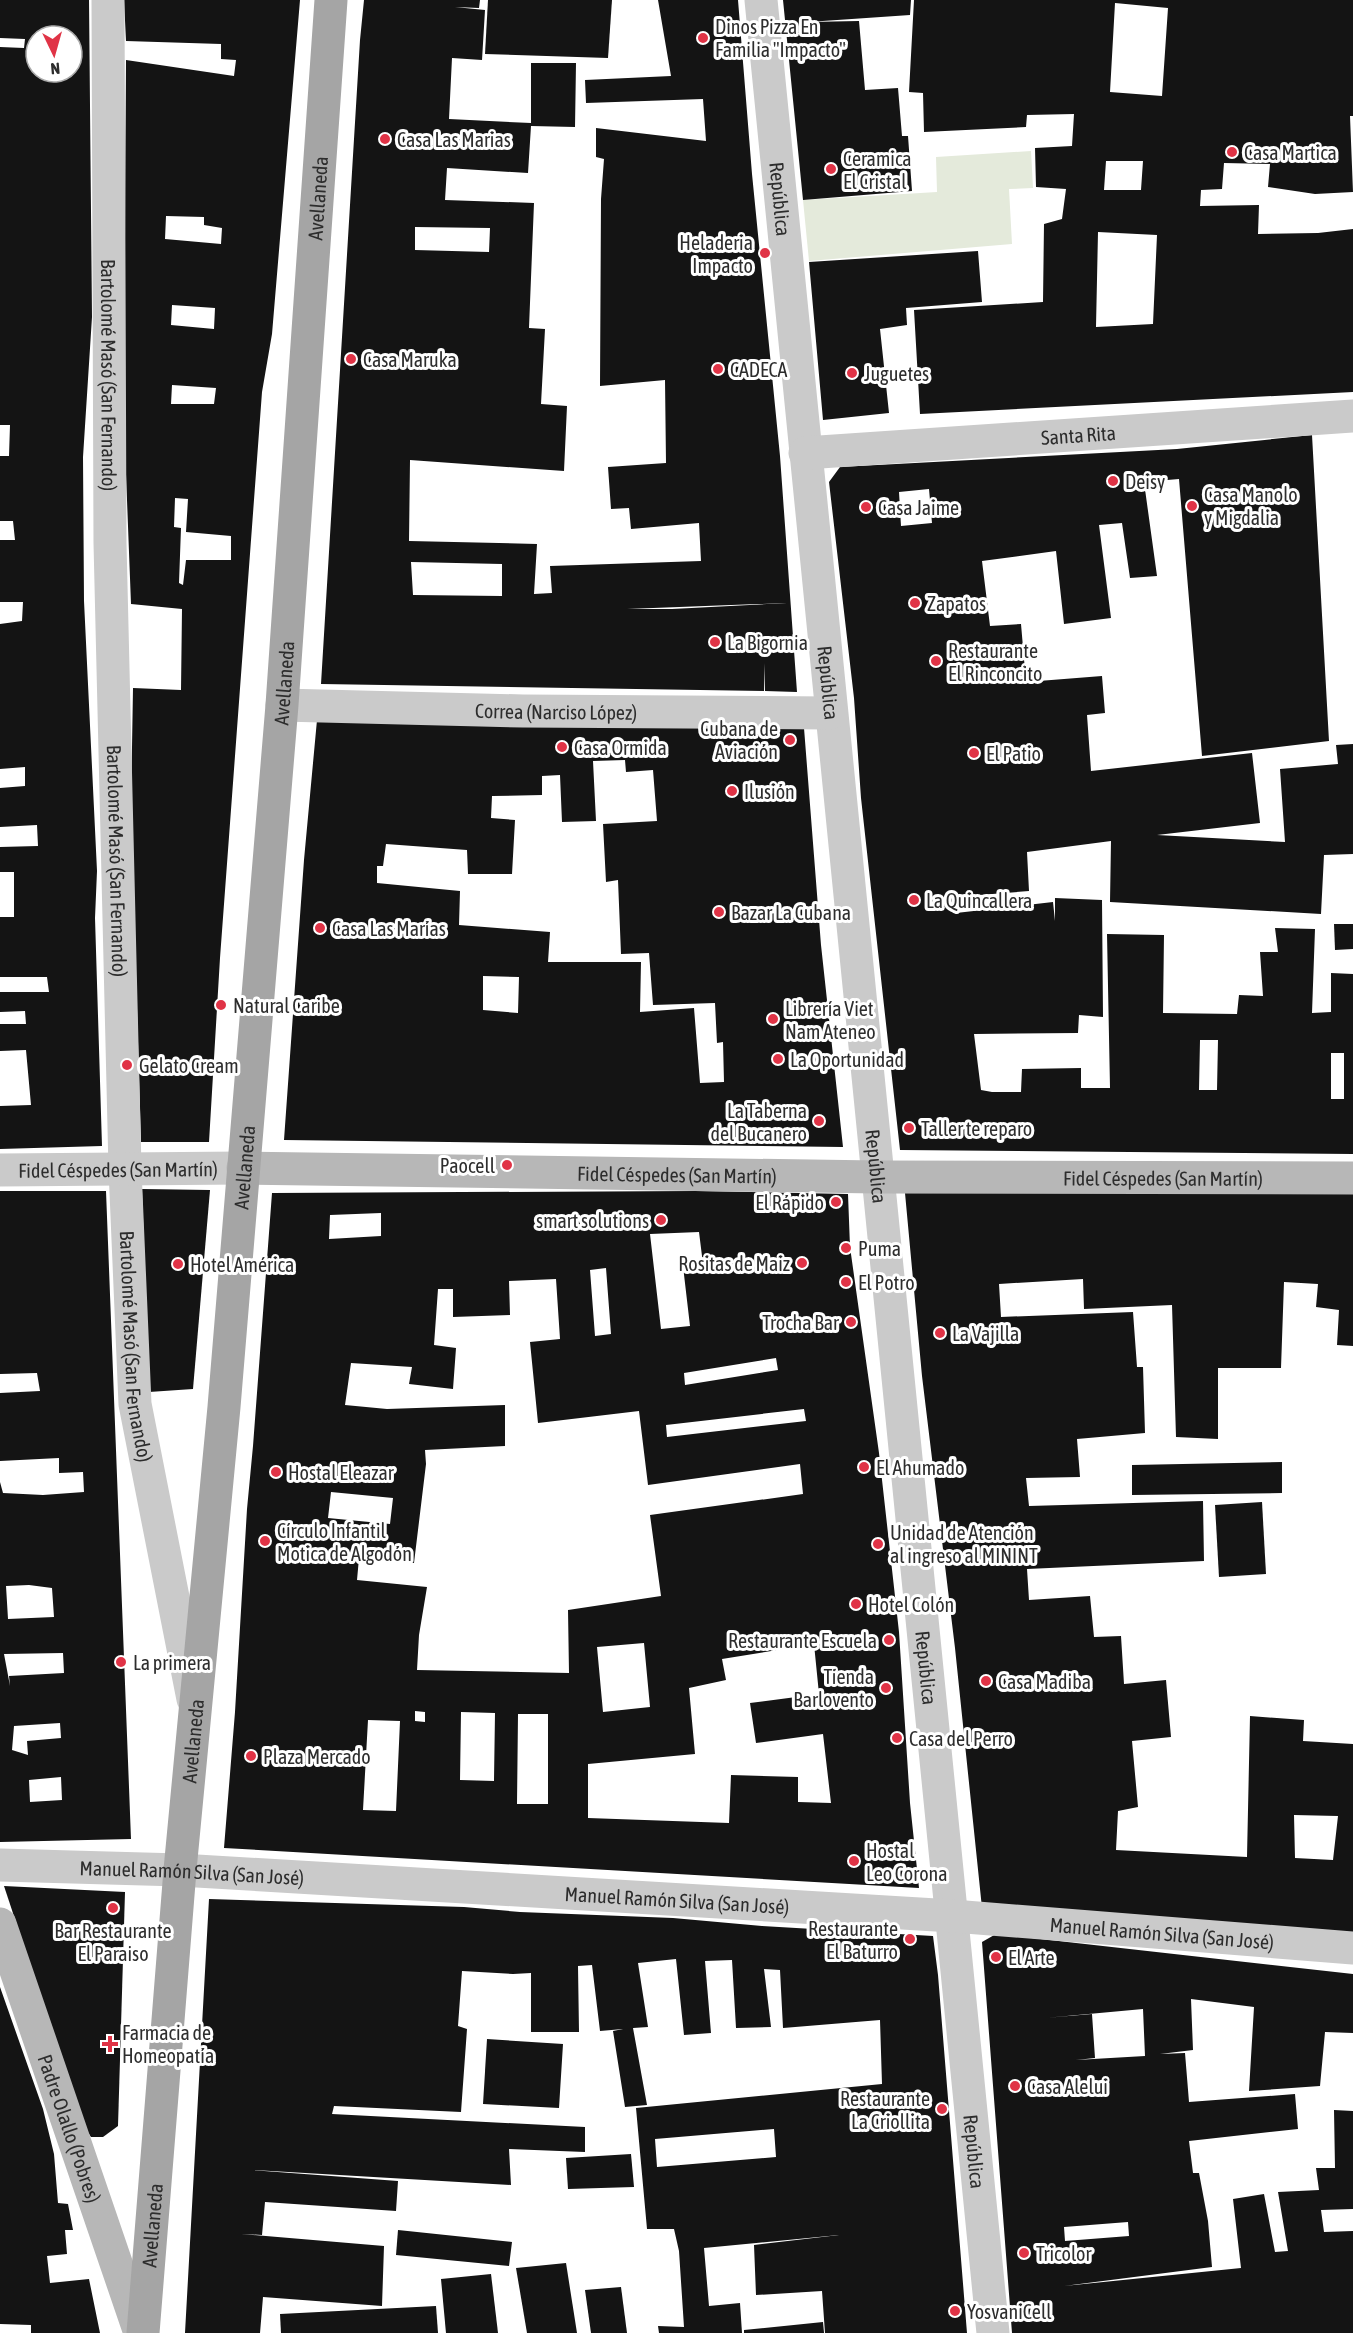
<svg xmlns="http://www.w3.org/2000/svg" width="1353" height="2333" font-family="'Asap Condensed',sans-serif">
  <style>
    .green { fill: #e4eadb }
    .building { fill: #141414; fill-rule: evenodd }
    .lines { fill: none; stroke-linecap: round; stroke-linejoin: round }
    .street { stroke: #cacaca; stroke-width: 33 }
    .secondary { stroke: #b7b7b7; stroke-width: 33 }
    .primary { stroke: #a5a5a5; stroke-width: 33 }
    .poi-dot { fill: #e03346; stroke: #fff; stroke-width: 2 }
    .labels { text-anchor: middle; dominant-baseline: central; stroke-width: 6; stroke-linejoin: round; paint-order: stroke }
    .poi-label { font-size: 20px; fill: #2d2d2d; stroke: #fff; text-anchor: start }
    .street-label { font-size: 20px; fill: #2d2d2d; stroke: #fff }
  </style>
  <rect width="100%" height="100%" fill="#fff"/>
  <polygon class="green" points="1031,151 1033,188 1009,189 1012,244 809,261 803,200 937,192 936,157"/>
  <g class="building">
    <path d="M0 0H89L92 317 83 457 84 601 97 871 95 918 102 1146 0 1149V1106L31 1105 26 1050 0 1051V1024H26L25 1011 0 1012V992H49L47 977H0V917H14V872H0V847L38 846 37 825 0 827V788L25 786V767L0 769V624L22 621 23 602H0V540H15L13 521H0V456H9L10 425H0V47L24 48 25 39 0 38ZM36 36H72V72H36Z"/>
    <path d="M124 0H300L272 334 262 392 220 958 209 1142H141L131 807 133 688 181 690 182 609 131 604 124 422 126 60 234 76 236 60 221 59V44L126 41ZM166 216 204 217V225L222 228 221 244 165 239ZM172 305 215 308 214 329 171 325ZM172 385 216 388 214 404H171ZM175 498 188 499 186 532 231 536V560H186L183 585 179 583 181 528 174 527Z"/>
    <path d="M364 0H480L479 8 455 7 485 10 482 60 452 58 449 119 531 123V63H576L575 127 531 126 528 173 447 168 445 200 534 203 529 328 545 329 541 404 567 406 564 471 410 460 409 541 537 544 534 594 552 593 550 566 701 561 699 523 631 529 629 508 611 509 608 467 666 463 665 380 600 386 601 199 604 159 596 157V128L706 141 703 99 586 103 585 80 671 76 658 0H738L752 174 780 456 797 692 765 691 764 663V691L321 684 360 40ZM415 227 490 228 489 252 415 250ZM411 562 502 564V596L413 595ZM787 603 672 609H627Z"/>
    <polygon points="488,0 612,0 608,58 485,54"/>
    <polygon points="783,0 911,0 910,15 808,22 859,21 865,90 898,88 902,136 908,136 912,191 803,200"/>
    <path d="M914 0H1353V116H1350L1353 192 1315 194 1268 187 1270 164 1224 163 1222 189 1201 190 1200 206 1259 205 1258 234 1318 233 1353 229V392L920 414 914 310 1043 302 1044 224 1062 219 1066 189 1036 187 1035 148 1072 146 1074 114 1027 115 1026 127 924 132 923 93 909 92ZM1115 3 1168 8 1162 96 1110 92ZM1106 161H1143L1141 190H1104ZM1098 232 1157 235 1153 324 1096 327Z"/>
    <polygon points="978,251 982,302 906,308 907,325 880,329 889,413 823,420 809,262"/>
    <path d="M1312 435 1329 741 1202 756 1179 479 1144 482 1157 576 1130 578 1122 523 1099 525 1111 618 1064 624 1056 551 982 561 990 626 1021 624 1026 682 1102 676 1105 713 1087 715 1091 771 1252 753 1260 823 1157 835 1285 842 1280 769 1338 764 1336 745 1353 744V854L1324 855 1321 914 1110 902 1111 841 1027 852 1029 891 954 897 956 913 1053 902 1055 921V898L1102 900 1103 1017 1079 1015 1078 1033 974 1034 981 1090 992 1092H1021L1022 1069 1081 1068V1088H1110L1107 934 1164 935 1163 1013 1237 1014 1239 995 1263 996 1260 952H1278L1275 928 1315 929 1312 1013 1331 1012V973L1353 974V1154L900 1150 861 798 854 698 829 482 840 467 1177 449ZM929 489 932 523 901 526 899 492ZM1200 1040H1218L1217 1090H1199ZM1331 1053H1344V1099H1331Z"/>
    <path d="M317 720 804 728 821 945 843 1147 284 1140 304 860ZM625 760 626 772 653 770 657 821 603 824 606 882 618 880 621 954 649 953 653 1005 715 1003 717 1043 723 1042 724 1082 700 1083 694 1008 640 1012 641 962H548L550 932 459 925 460 891 377 883V866H383L386 844 467 850 468 874H512L515 820 491 818 492 796 542 795V776L560 775 562 822 596 821 593 761ZM483 976 519 977 518 1013 483 1010Z"/>
    <polygon points="1334,924 1353,924 1353,949 1335,950"/>
    <polygon points="142,1189 210,1190 193,1389 149,1392"/>
    <path d="M0 1191H106L131 1839 0 1842V1482L3 1493 43 1495 84 1492 83 1472 59 1473V1458L0 1461V1393L40 1391 37 1373 0 1374ZM29 1585 52 1588 54 1617 8 1619 6 1586ZM63 1653 64 1673 9 1676 10 1686 4 1654ZM60 1723 61 1738 27 1741 28 1755 12 1750 14 1726ZM61 1777 62 1800 30 1802 29 1780Z"/>
    <path d="M695 1191 848 1194 850 1247 879 1453 899 1632 910 1803 919 1888 224 1848 235 1712 247 1509 253 1446 272 1193ZM381 1213V1236L329 1239 330 1215ZM699 1232 703 1264 683 1266 690 1326 661 1329 650 1234ZM606 1268 611 1334 595 1336 590 1270ZM556 1279 560 1339 530 1342 538 1423 639 1411 648 1485 800 1464 803 1494 650 1515 661 1596 568 1610 569 1673 417 1670 419 1635 427 1587 357 1580 359 1558 414 1563 426 1464 425 1450 505 1446V1405L387 1409 345 1405 351 1363 412 1367 409 1384 453 1389 456 1348 434 1345 438 1289H453V1317L510 1315 509 1281ZM776 1358 778 1370 685 1385 684 1373ZM804 1409 806 1421 667 1437 666 1425ZM331 1492 393 1498 390 1524 328 1518ZM644 1643 650 1707 603 1712 597 1647ZM814 1644 819 1694 750 1703 756 1743 823 1734 831 1803 798 1802V1777L731 1775 729 1823 588 1818V1764L695 1754 689 1688 726 1680 722 1659ZM415 1711 425 1712V1722L415 1721ZM461 1712 495 1713 494 1781 460 1780ZM518 1714H548V1804H517ZM368 1720 400 1721 396 1811 363 1810Z"/>
    <path d="M1353 1192V1346L1337 1345 1339 1310 1316 1307 1318 1284 1284 1282 1281 1368H1218V1439L1176 1437 1172 1305 1084 1309 1083 1279 999 1284 1001 1317 1133 1312 1137 1367H1143L1145 1433 1077 1439 1080 1477 1026 1478 1029 1506 1203 1501 1204 1561 1027 1569 1029 1600 1090 1596 1094 1637 1121 1636 1124 1684 1166 1680 1171 1737 1132 1741 1138 1807 1118 1811 1116 1850 1247 1857 1250 1716 1304 1720 1303 1741 1353 1744V1936L982 1908 955 1648 922 1376 905 1193ZM1294 1815 1338 1816 1333 1860 1295 1858Z"/>
    <polygon points="1282,1462 1282,1493 1132,1495 1132,1465"/>
    <polygon points="1262,1502 1266,1574 1219,1577 1215,1505"/>
    <polygon points="4,1886 125,1892 118,2126 103,2137 91,2137 83,2125"/>
    <path d="M209 1899 464 1907 520 1912 673 1918 762 1926 933 1936 938 1975 967 2333H825L822 2291 756 2295 754 2245 839 2235 704 2248 709 2306 740 2303 742 2333H659L658 2326 684 2327 679 2251 674 2229H647L636 2108 882 2084 880 2020 783 2028 780 1970 764 1969 771 2027 736 2028 732 1960 705 1961 711 2033 684 2035 676 1959 638 1963 648 2027 633 2028 647 2105 625 2107 613 2031 623 2029 600 2031 592 1965 578 1966 579 2032H531V1973L513 1974 462 1971 458 2026 467 2029 461 2112 334 2106 332 2114 585 2127V2152L509 2149 511 2185 252 2170 398 2181 396 2211 265 2202 262 2235 241 2234 384 2246 382 2306 263 2297 260 2333H185ZM774 2129 776 2157 657 2167 655 2139Z"/>
    <path d="M996 1934 1353 1974V2033L1325 2032 1320 2086 1249 2091 1254 2007 1191 1999 1193 2050 1160 2054 1185 2053 1189 2102 1295 2094 1298 2129 1189 2141 1193 2173H1199L1208 2221 1212 2267 1064 2286 1241 2268 1233 2199 1264 2194 1275 2252 1288 2251 1278 2192 1319 2190 1316 2168H1335L1334 2110 1353 2111V2209L1321 2210 1324 2232 1353 2231V2333H1012L982 1942ZM1143 2009 1145 2056 1076 2060 1095 2058 1092 2014 1045 2018ZM1128 2222 1129 2236 1065 2241 1064 2227Z"/>
    <polygon points="0,1987 43,2109 54,2154 58,2203 68,2204 73,2230 65,2230 67,2254 47,2256 50,2283 89,2279 100,2333 31,2333 31,2325 0,2324"/>
    <polygon points="487,2039 563,2044 559,2108 483,2104"/>
    <polygon points="631,2154 634,2187 568,2189 566,2158"/>
    <polygon points="398,2230 512,2242 509,2266 396,2255"/>
    <polygon points="566,2263 577,2333 527,2333 516,2268"/>
    <polygon points="491,2274 498,2333 446,2333 441,2279"/>
    <polygon points="621,2287 627,2333 591,2333 585,2290"/>
    <polygon points="436,2306 438,2333 281,2333 280,2314"/>
    <polygon points="823,2322 824,2333 744,2333 744,2330"/>
  </g>
  <g class="lines">
    <g class="street">
      <path id="s1" d="M108 0 110 543 125 1169 135 1404 193 1699"/>
      <path id="s2" d="M761 0 993 2333"/>
      <path id="s3" d="M805 453 1353 416"/>
      <path id="s4" d="M282 705 523 711 831 713"/>
      <path id="s5" d="M0 1170 243 1168"/>
      <path id="s6" d="M0 1865 180 1870 953 1916 1353 1948"/>
    </g>
    <g class="secondary">
      <path id="s7" d="M243 1168 877 1177 1353 1178"/>
      <path id="s8" d="M0 1924 140 2333"/>
    </g>
    <path class="primary" id="s9" d="M143 2333 180 1870 224 1407 282 705 331 0"/>
  </g>
  <g class="poi-dot">
    <circle cx="703" cy="38" r="6"/>
    <circle cx="385" cy="139" r="6"/>
    <circle cx="1232" cy="152" r="6"/>
    <circle cx="831" cy="169" r="6"/>
    <circle cx="765" cy="253" r="6"/>
    <circle cx="351" cy="359" r="6"/>
    <circle cx="718" cy="369" r="6"/>
    <circle cx="852" cy="373" r="6"/>
    <circle cx="1113" cy="481" r="6"/>
    <circle cx="1192" cy="506" r="6"/>
    <circle cx="866" cy="507" r="6"/>
    <circle cx="915" cy="603" r="6"/>
    <circle cx="715" cy="642" r="6"/>
    <circle cx="936" cy="661" r="6"/>
    <circle cx="790" cy="740" r="6"/>
    <circle cx="562" cy="747" r="6"/>
    <circle cx="974" cy="753" r="6"/>
    <circle cx="732" cy="791" r="6"/>
    <circle cx="914" cy="900" r="6"/>
    <circle cx="719" cy="912" r="6"/>
    <circle cx="320" cy="928" r="6"/>
    <circle cx="221" cy="1005" r="6"/>
    <circle cx="773" cy="1019" r="6"/>
    <circle cx="778" cy="1059" r="6"/>
    <circle cx="127" cy="1065" r="6"/>
    <circle cx="819" cy="1121" r="6"/>
    <circle cx="909" cy="1128" r="6"/>
    <circle cx="507" cy="1165" r="6"/>
    <circle cx="836" cy="1202" r="6"/>
    <circle cx="661" cy="1220" r="6"/>
    <circle cx="846" cy="1248" r="6"/>
    <circle cx="802" cy="1263" r="6"/>
    <circle cx="178" cy="1264" r="6"/>
    <circle cx="846" cy="1282" r="6"/>
    <circle cx="851" cy="1322" r="6"/>
    <circle cx="940" cy="1333" r="6"/>
    <circle cx="864" cy="1467" r="6"/>
    <circle cx="276" cy="1472" r="6"/>
    <circle cx="265" cy="1541" r="6"/>
    <circle cx="878" cy="1544" r="6"/>
    <circle cx="856" cy="1604" r="6"/>
    <circle cx="889" cy="1640" r="6"/>
    <circle cx="121" cy="1662" r="6"/>
    <circle cx="986" cy="1681" r="6"/>
    <circle cx="886" cy="1688" r="6"/>
    <circle cx="897" cy="1738" r="6"/>
    <circle cx="251" cy="1756" r="6"/>
    <circle cx="854" cy="1861" r="6"/>
    <circle cx="113" cy="1908" r="6"/>
    <circle cx="910" cy="1939" r="6"/>
    <circle cx="996" cy="1957" r="6"/>
    <path d="M107 2035h6v6h6v6h-6v6h-6v-6h-6v-6h6z"/>
    <circle cx="1015" cy="2086" r="6"/>
    <circle cx="942" cy="2109" r="6"/>
    <circle cx="1024" cy="2253" r="6"/>
    <circle cx="955" cy="2311" r="6"/>
  </g>
  <g class="labels">
    <g class="poi-label">
      <text x="715" y="26">Dinos Pizza En<tspan x="715" dy="23">Familia "Impacto"</tspan></text>
      <text x="397" y="139">Casa Las Marias</text>
      <text x="1244" y="152">Casa Martica</text>
      <text x="843" y="158">Ceramica<tspan x="843" dy="23">El Cristal</tspan></text>
      <text x="753" y="242" text-anchor="end">Heladeria<tspan x="753" dy="23">Impacto</tspan></text>
      <text x="363" y="359">Casa Maruka</text>
      <text x="730" y="369">CADECA</text>
      <text x="864" y="373">Juguetes</text>
      <text x="1125" y="481">Deisy</text>
      <text x="1204" y="494">Casa Manolo<tspan x="1204" dy="23">y Migdalia</tspan></text>
      <text x="878" y="507">Casa Jaime</text>
      <text x="927" y="603">Zapatos</text>
      <text x="727" y="642">La Bigornia</text>
      <text x="948" y="650">Restaurante<tspan x="948" dy="23">El Rinconcito</tspan></text>
      <text x="778" y="728" text-anchor="end">Cubana de<tspan x="778" dy="23">Aviación</tspan></text>
      <text x="574" y="747">Casa Ormida</text>
      <text x="986" y="753">El Patio</text>
      <text x="744" y="791">Ilusión</text>
      <text x="926" y="900">La Quincallera</text>
      <text x="731" y="912">Bazar La Cubana</text>
      <text x="332" y="928">Casa Las Marías</text>
      <text x="233" y="1005">Natural Caribe</text>
      <text x="785" y="1008">Librería Viet<tspan x="785" dy="23">Nam Ateneo</tspan></text>
      <text x="790" y="1059">La Oportunidad</text>
      <text x="139" y="1065">Gelato Cream</text>
      <text x="807" y="1110" text-anchor="end">La Taberna<tspan x="807" dy="23">del Bucanero</tspan></text>
      <text x="921" y="1128">Taller te reparo</text>
      <text x="495" y="1165" text-anchor="end">Paocell</text>
      <text x="824" y="1202" text-anchor="end">El Rápido</text>
      <text x="649" y="1220" text-anchor="end">smart solutions</text>
      <text x="858" y="1248">Puma</text>
      <text x="790" y="1263" text-anchor="end">Rositas de Maiz</text>
      <text x="190" y="1264">Hotel América</text>
      <text x="858" y="1282">El Potro</text>
      <text x="839" y="1322" text-anchor="end">Trocha Bar</text>
      <text x="952" y="1333">La Vajilla</text>
      <text x="876" y="1467">El Ahumado</text>
      <text x="288" y="1472">Hostal Eleazar</text>
      <text x="277" y="1530">Círculo Infantil<tspan x="277" dy="23">Motica de Algodón</tspan></text>
      <text x="890" y="1532">Unidad de Atención<tspan x="890" dy="23">al ingreso al MININT</tspan></text>
      <text x="868" y="1604">Hotel Colón</text>
      <text x="877" y="1640" text-anchor="end">Restaurante Escuela</text>
      <text x="133" y="1662">La primera</text>
      <text x="874" y="1676" text-anchor="end">Tienda<tspan x="874" dy="23">Barlovento</tspan></text>
      <text x="998" y="1681">Casa Madiba</text>
      <text x="909" y="1738">Casa del Perro</text>
      <text x="263" y="1756">Plaza Mercado</text>
      <text x="866" y="1850">Hostal<tspan x="866" dy="23">Leo Corona</tspan></text>
      <text x="898" y="1928" text-anchor="end">Restaurante<tspan x="898" dy="23">El Baturro</tspan></text>
      <text x="113" y="1930" text-anchor="middle">Bar Restaurante<tspan x="113" dy="23">El Paraiso</tspan></text>
      <text x="1008" y="1957">El Arte</text>
      <text x="122" y="2032">Farmacia de<tspan x="122" dy="23">Homeopatía</tspan></text>
      <text x="1027" y="2086">Casa Alelui</text>
      <text x="930" y="2098" text-anchor="end">Restaurante<tspan x="930" dy="23">La Criollita</tspan></text>
      <text x="1036" y="2253">Tricolor</text>
      <text x="967" y="2311">YosvaniCell</text>
    </g>
    <g class="street-label">
      <text stroke="none"><textPath href="#s9" startOffset="2142">Avellaneda</textPath></text>
      <text stroke="none"><textPath href="#s2" startOffset="200">República</textPath></text>
      <text stroke="none"><textPath href="#s1" startOffset="375">Bartolomé Masó (San Fernando)</textPath></text>
      <text stroke="none"><textPath href="#s3" startOffset="274">Santa Rita</textPath></text>
      <text stroke="none"><textPath href="#s9" startOffset="1656">Avellaneda</textPath></text>
      <text stroke="none"><textPath href="#s2" startOffset="686">República</textPath></text>
      <text stroke="none"><textPath href="#s4" startOffset="274">Correa (Narciso López)</textPath></text>
      <text stroke="none"><textPath href="#s1" startOffset="861">Bartolomé Masó (San Fernando)</textPath></text>
      <text stroke="none"><textPath href="#s9" startOffset="1170">Avellaneda</textPath></text>
      <text stroke="none"><textPath href="#s2" startOffset="1172">República</textPath></text>
      <text stroke="none"><textPath href="#s5" startOffset="118">Fidel Céspedes (San Martín)</textPath></text>
      <text stroke="none"><textPath href="#s7" startOffset="434">Fidel Céspedes (San Martín)</textPath></text>
      <text stroke="none"><textPath href="#s7" startOffset="920">Fidel Céspedes (San Martín)</textPath></text>
      <text stroke="none"><textPath href="#s1" startOffset="1347">Bartolomé Masó (San Fernando)</textPath></text>
      <text stroke="none"><textPath href="#s2" startOffset="1676">República</textPath></text>
      <text stroke="none"><textPath href="#s9" startOffset="594">Avellaneda</textPath></text>
      <text stroke="none"><textPath href="#s6" startOffset="192">Manuel Ramón Silva (San José)</textPath></text>
      <text stroke="none"><textPath href="#s6" startOffset="678">Manuel Ramón Silva (San José)</textPath></text>
      <text stroke="none"><textPath href="#s6" startOffset="1164">Manuel Ramón Silva (San José)</textPath></text>
      <text stroke="none"><textPath href="#s8" startOffset="216">Padre Olallo (Pobres)</textPath></text>
      <text stroke="none"><textPath href="#s2" startOffset="2162">República</textPath></text>
      <text stroke="none"><textPath href="#s9" startOffset="108">Avellaneda</textPath></text>
    </g>
  </g>
  <g transform="translate(54 54) rotate(175)"><circle r="28" fill="#ffffff" stroke="#ababab" stroke-width="1.5"/>
  <path d="M0-4.5L10 22L0 15L-10 22Z" fill="#e03346"/>
  <text y="-9" font-size="16" font-weight="bold" text-anchor="middle" fill="#2d2d2d">N</text>
  </g>
</svg>
